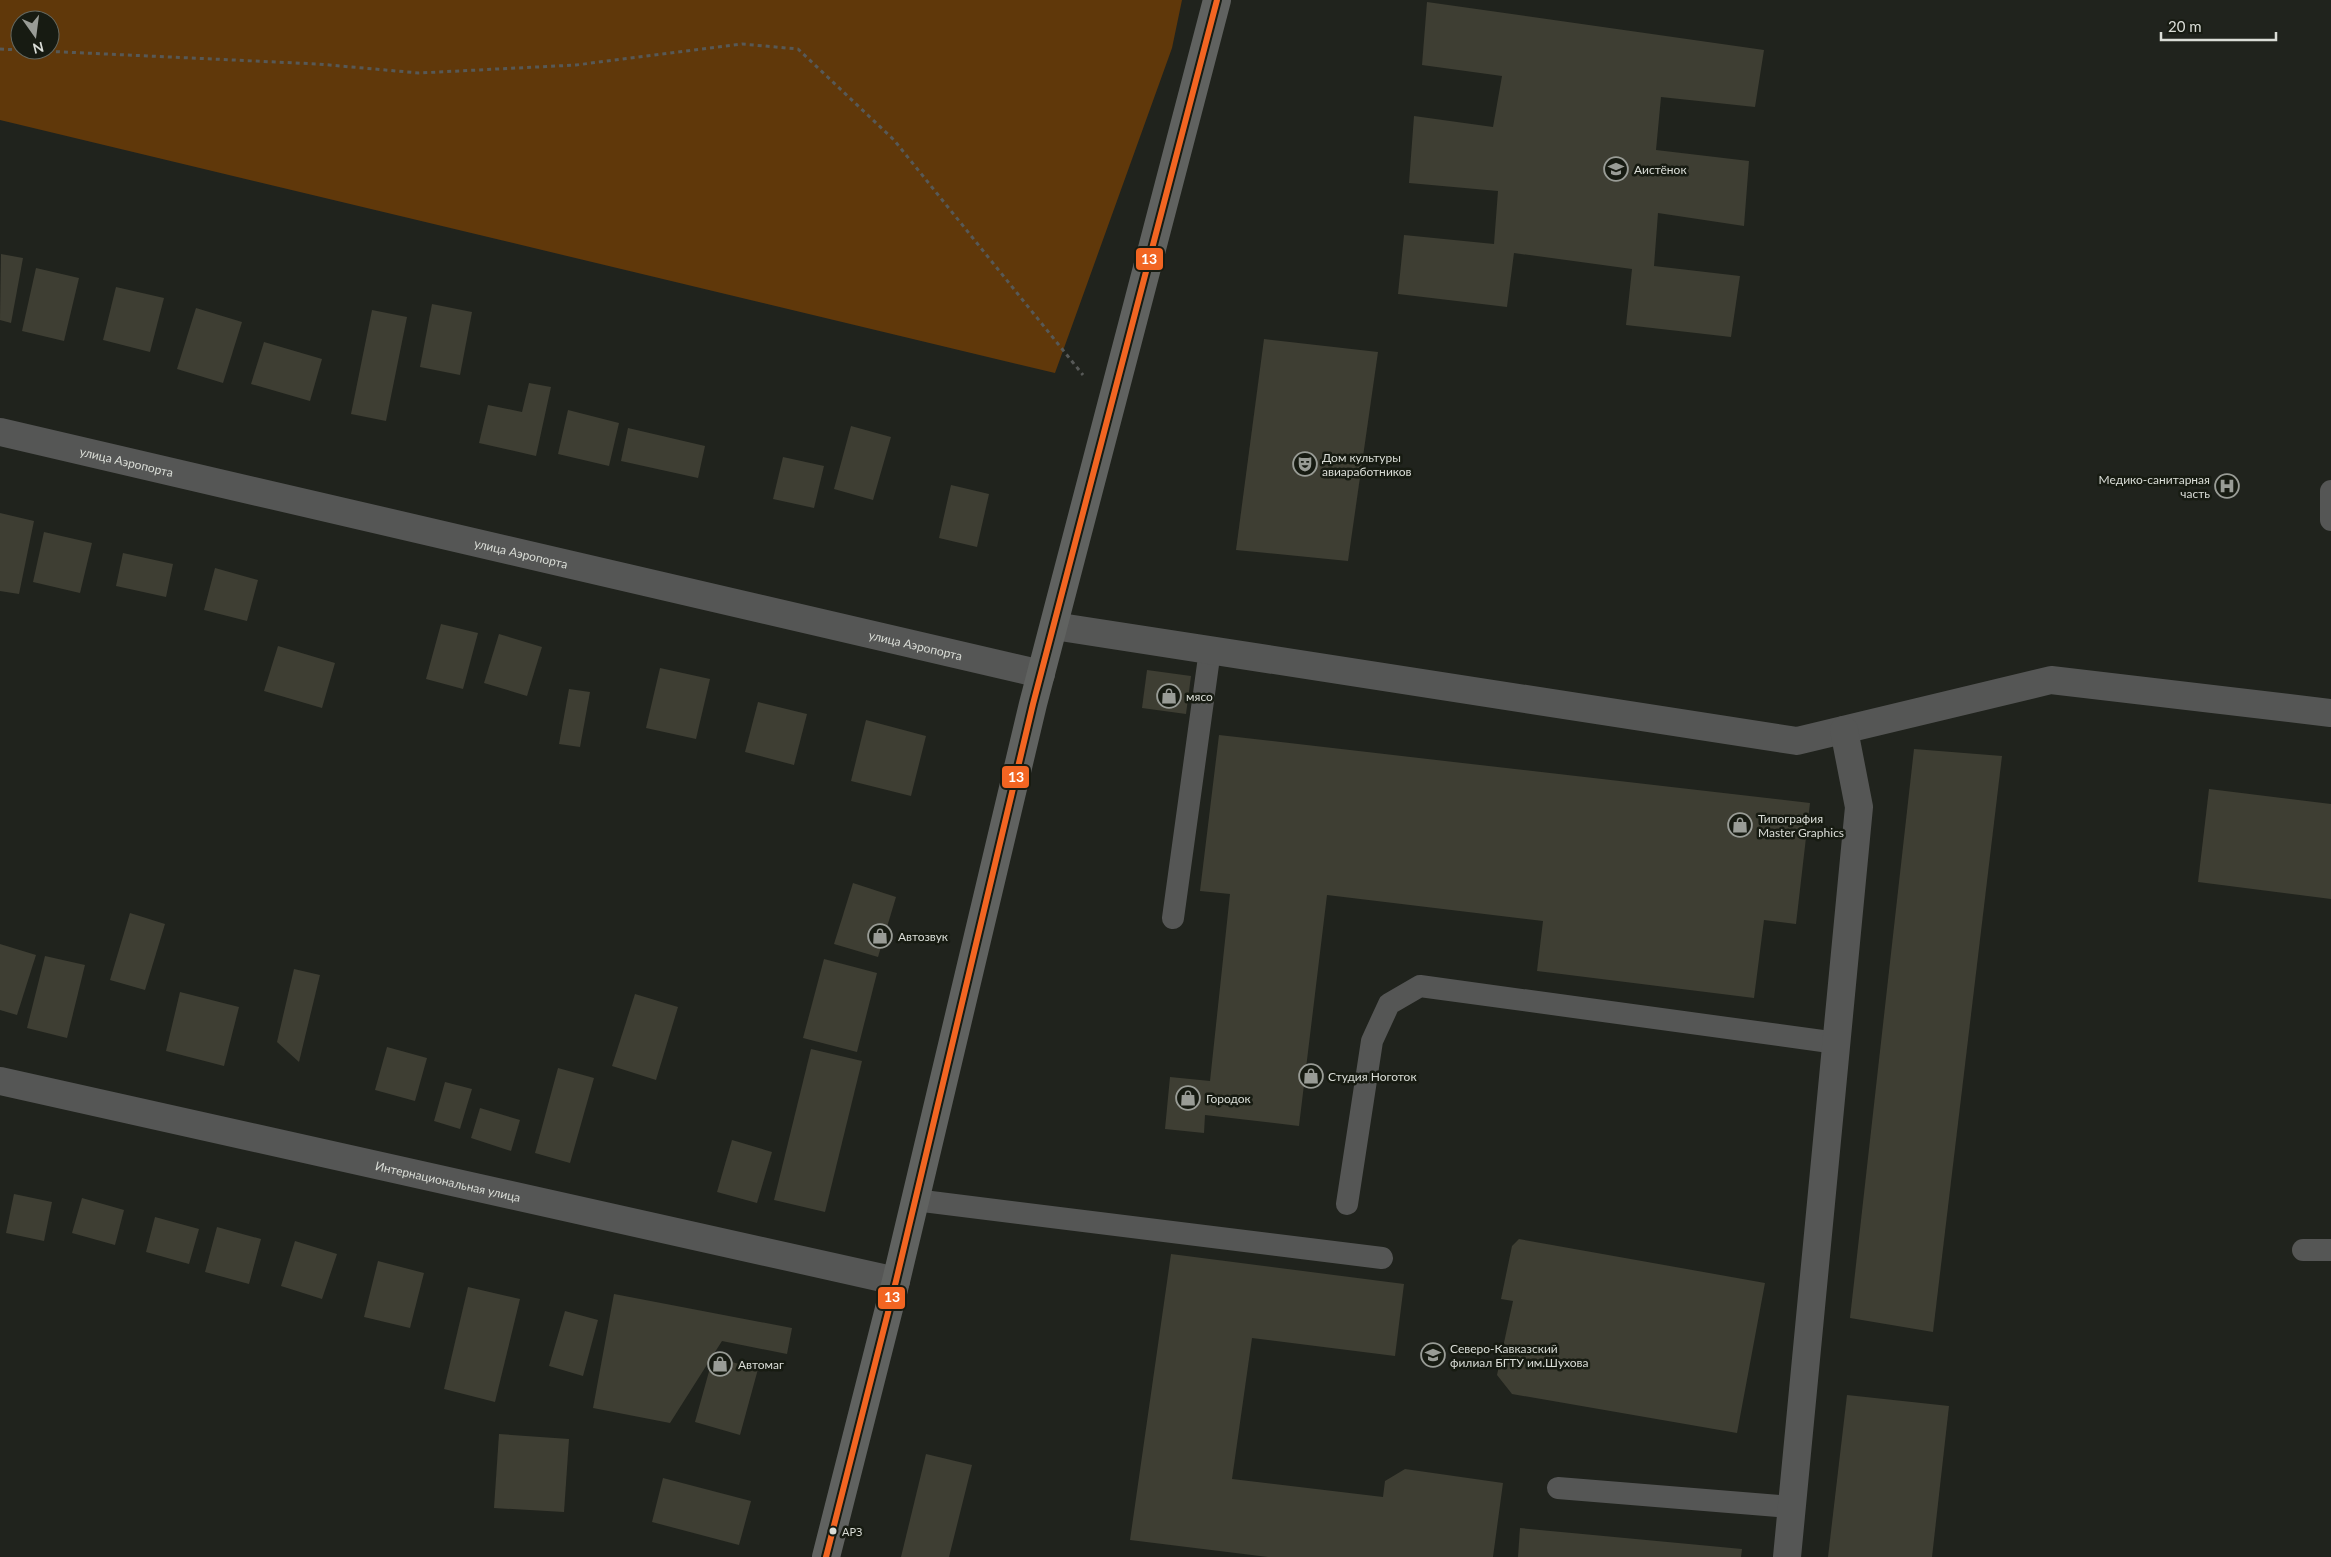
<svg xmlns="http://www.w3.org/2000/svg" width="2331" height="1557" font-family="Lato,sans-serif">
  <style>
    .green { fill: #60380a; fill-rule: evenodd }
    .building { fill: #3e3e33 }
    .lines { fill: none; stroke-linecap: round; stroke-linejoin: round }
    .path { stroke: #575957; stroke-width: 3; stroke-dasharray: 4 4; stroke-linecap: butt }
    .service { stroke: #555655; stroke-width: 22 }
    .minor { stroke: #555655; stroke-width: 28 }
    .tertiary { stroke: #555655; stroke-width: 28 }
    .secondary { stroke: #606260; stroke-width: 28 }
    .bus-1-casing { stroke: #171b12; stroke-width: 10 }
    .bus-1 { stroke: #f26522; stroke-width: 6 }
    .bus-dot { fill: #daddd7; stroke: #171b12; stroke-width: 2 }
    .labels { text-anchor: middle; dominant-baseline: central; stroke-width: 5; stroke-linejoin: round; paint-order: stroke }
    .bus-label { font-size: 11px; fill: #daddd7; stroke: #171b12; text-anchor: start }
    .poi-label { font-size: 12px; fill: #daddd7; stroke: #171b12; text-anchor: start }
    .street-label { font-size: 12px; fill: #daddd7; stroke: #171b12 }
    .line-badge { stroke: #171b12; stroke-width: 2 }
    .badge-label { font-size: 14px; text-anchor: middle; font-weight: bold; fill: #fff }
  </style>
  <rect width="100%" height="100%" fill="#20231d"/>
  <path class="green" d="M0 0H1182L1172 48 1055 373 0 120ZM20 20H50V50H20Z"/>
  <g class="building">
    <polygon points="1427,2 1764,50 1755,107 1661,97 1656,150 1749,161 1744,226 1658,213 1654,266 1740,276 1731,337 1626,325 1632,269 1514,253 1507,307 1398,294 1404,235 1494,244 1498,191 1409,183 1414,116 1493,127 1502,76 1422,65"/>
    <polygon points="1,254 23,258 11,323 0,320"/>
    <polygon points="36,268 79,278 64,341 22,331"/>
    <polygon points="116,287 164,298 150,352 103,340"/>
    <polygon points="432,304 472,312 460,375 420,367"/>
    <polygon points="196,308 242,322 223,383 177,369"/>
    <polygon points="372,310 407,317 386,421 351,414"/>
    <polygon points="1264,339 1378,352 1348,561 1236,550"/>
    <polygon points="264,342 322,359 310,401 251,384"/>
    <polygon points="529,383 551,387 536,456 479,443 488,405 522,412"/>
    <polygon points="568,410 619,423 609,466 558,454"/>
    <polygon points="851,426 891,437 873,500 834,489"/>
    <polygon points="628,428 705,446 698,478 621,461"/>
    <polygon points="783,457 824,466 814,508 773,499"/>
    <polygon points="951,485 989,494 977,547 939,538"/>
    <polygon points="0,513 34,521 19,594 0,591"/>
    <polygon points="44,532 92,543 80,593 33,582"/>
    <polygon points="123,553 173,564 166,597 116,586"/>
    <polygon points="215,568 258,580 247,621 204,610"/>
    <polygon points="441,624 478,633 463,689 426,679"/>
    <polygon points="499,634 542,647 527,696 484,683"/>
    <polygon points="278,646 335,663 322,708 264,691"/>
    <polygon points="660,668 710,679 696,739 646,728"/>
    <polygon points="1147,670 1191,676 1186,714 1142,708"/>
    <polygon points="569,689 590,692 580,747 559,744"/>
    <polygon points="758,702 807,714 794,765 745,752"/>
    <polygon points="866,720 926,736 911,796 851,781"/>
    <polygon points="1219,735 1810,803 1796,924 1764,920 1754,998 1537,971 1543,921 1327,895 1299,1126 1205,1115 1204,1133 1165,1129 1170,1077 1210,1081 1230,894 1200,891"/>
    <polygon points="1914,749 2002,756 1933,1332 1850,1318"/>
    <polygon points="2209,789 2331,804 2331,899 2198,882"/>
    <polygon points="853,883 896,897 878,957 834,944"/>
    <polygon points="130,913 165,924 145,990 110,980"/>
    <polygon points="0,944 36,955 17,1015 0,1010"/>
    <polygon points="45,956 85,965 67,1038 27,1028"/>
    <polygon points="824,959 877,973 857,1052 803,1038"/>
    <polygon points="294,969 320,975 299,1062 277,1042"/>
    <polygon points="180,992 239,1007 224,1066 166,1051"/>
    <polygon points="635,994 678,1007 656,1080 612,1066"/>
    <polygon points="387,1047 427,1058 415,1101 375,1090"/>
    <polygon points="811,1049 862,1061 825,1212 774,1200"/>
    <polygon points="558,1068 594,1078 570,1163 535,1153"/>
    <polygon points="445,1082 472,1089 460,1129 434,1121"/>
    <polygon points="480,1108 520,1120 511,1151 471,1138"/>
    <polygon points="732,1140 772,1152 757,1203 717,1192"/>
    <polygon points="14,1194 52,1202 44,1241 6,1233"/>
    <polygon points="82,1198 124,1210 115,1245 72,1233"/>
    <polygon points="155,1217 199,1229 189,1264 146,1252"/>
    <polygon points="217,1227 261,1239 249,1284 205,1272"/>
    <polygon points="1519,1239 1765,1283 1737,1433 1512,1394 1497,1375 1513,1301 1501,1299 1512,1246"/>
    <polygon points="295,1241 337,1254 322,1299 281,1286"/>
    <polygon points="1171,1254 1404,1284 1395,1356 1252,1338 1232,1479 1383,1497 1385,1481 1405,1469 1503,1483 1493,1557 1268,1557 1130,1540"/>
    <polygon points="378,1261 424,1273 410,1328 364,1317"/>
    <polygon points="468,1287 520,1299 495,1402 444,1389"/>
    <polygon points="614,1294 792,1328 787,1354 722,1341 670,1423 593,1408"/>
    <polygon points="565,1311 598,1320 583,1376 549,1366"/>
    <polygon points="713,1357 758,1369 740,1435 695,1422"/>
    <polygon points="1847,1395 1949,1406 1932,1557 1828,1557"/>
    <polygon points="499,1434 569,1439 564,1512 494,1508"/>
    <polygon points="926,1454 972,1465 949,1557 901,1557"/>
    <polygon points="663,1478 751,1501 739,1545 652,1522"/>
    <polygon points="1520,1528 1742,1549 1741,1557 1518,1557"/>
  </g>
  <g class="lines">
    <polyline class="path" points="0,49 318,64 419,73 576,65 742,44 798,49 894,140 1083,375"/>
    <g class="service">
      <polyline points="2331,491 2331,520"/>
      <polyline points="1173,918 1210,650"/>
      <polyline points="915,1200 1382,1258"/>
      <polyline points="1347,1204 1372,1041 1389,1004 1420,986 1837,1043"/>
      <polyline points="2303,1250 2331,1250"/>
      <polyline points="1558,1488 1791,1507"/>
    </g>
    <g class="minor">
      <polyline points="1054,626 1797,741 2051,680 2331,713"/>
      <path id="s1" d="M0 1081 896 1281"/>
      <polyline points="1787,1557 1859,807 1844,730"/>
    </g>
    <path class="tertiary" id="s2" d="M0 432 1041 674"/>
    <polyline class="secondary" points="826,1557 896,1281 1033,704 1217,0"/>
    <g class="bus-1-casing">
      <polyline id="bus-1" points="826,1557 896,1281 1033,704 1217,0"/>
    </g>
    <use href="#bus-1" class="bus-1"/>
  </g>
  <defs>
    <g id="school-ring" transform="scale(1.25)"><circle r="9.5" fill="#171b12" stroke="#999c96" stroke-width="1.5"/><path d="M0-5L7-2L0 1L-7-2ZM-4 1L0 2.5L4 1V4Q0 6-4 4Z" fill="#999c96"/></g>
    <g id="theatre-ring" transform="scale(1.25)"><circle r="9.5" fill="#171b12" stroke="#999c96" stroke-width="1.5"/><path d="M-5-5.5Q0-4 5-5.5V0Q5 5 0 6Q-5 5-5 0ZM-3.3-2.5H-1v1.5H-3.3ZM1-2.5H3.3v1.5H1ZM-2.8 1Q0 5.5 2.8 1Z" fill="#999c96"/></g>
    <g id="hospital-ring" transform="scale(1.25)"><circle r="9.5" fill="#171b12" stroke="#999c96" stroke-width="1.5"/><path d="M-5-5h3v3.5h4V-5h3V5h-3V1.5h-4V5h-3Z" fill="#999c96"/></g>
    <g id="shop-ring" transform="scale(1.25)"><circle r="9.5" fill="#171b12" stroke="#999c96" stroke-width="1.5"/><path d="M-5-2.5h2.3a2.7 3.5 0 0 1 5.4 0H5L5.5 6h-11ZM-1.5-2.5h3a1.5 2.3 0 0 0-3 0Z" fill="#999c96"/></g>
    <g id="university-ring" transform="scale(1.25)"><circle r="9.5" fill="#171b12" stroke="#999c96" stroke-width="1.5"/><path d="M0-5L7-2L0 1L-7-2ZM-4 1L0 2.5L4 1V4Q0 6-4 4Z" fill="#999c96"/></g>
  </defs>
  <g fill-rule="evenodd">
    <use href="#school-ring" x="1616" y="169"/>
    <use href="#theatre-ring" x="1305" y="464"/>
    <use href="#hospital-ring" x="2227" y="486"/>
    <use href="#shop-ring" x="1169" y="696"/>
    <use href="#shop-ring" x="1740" y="825"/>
    <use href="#shop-ring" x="880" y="936"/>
    <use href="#shop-ring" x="1311" y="1076"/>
    <use href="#shop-ring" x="1188" y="1098"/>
    <use href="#university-ring" x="1433" y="1355"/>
    <use href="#shop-ring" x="720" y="1364"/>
  </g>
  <circle class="bus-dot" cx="833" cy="1531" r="4.5"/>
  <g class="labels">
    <g class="bus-label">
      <text x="842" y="1531">АРЗ</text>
    </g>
    <g class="poi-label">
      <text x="1634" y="169">Аистёнок</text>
      <text x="1322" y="457">Дом культуры<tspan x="1322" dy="14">авиаработников</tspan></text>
      <text x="2210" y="479" text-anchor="end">Медико-санитарная<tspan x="2210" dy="14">часть</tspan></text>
      <text x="1186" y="696">мясо</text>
      <text x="1758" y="818">Типография<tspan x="1758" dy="14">Master Graphics</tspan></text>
      <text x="898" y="936">Автозвук</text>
      <text x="1328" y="1076">Студия Ноготок</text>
      <text x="1206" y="1098">Городок</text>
      <text x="1450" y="1348">Северо-Кавказский<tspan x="1450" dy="14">филиал БГТУ им.Шухова</tspan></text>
      <text x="738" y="1364">Автомаг</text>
    </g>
    <g class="street-label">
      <text stroke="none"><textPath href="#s2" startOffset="130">улица Аэропорта</textPath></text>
      <text stroke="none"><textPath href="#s2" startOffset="535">улица Аэропорта</textPath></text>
      <text stroke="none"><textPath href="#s2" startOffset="940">улица Аэропорта</textPath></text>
      <text stroke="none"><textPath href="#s1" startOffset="459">Интернациональная улица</textPath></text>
    </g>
  </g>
  <g class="line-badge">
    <rect x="1135" y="247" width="29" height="24" rx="5" fill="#f26522"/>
    <rect x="1001" y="765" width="29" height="24" rx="5" fill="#f26522"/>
    <rect x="877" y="1286" width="29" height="24" rx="5" fill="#f26522"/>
  </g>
  <g class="badge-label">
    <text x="1149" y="264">13</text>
    <text x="1016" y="782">13</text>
    <text x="892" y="1302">13</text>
  </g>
  <g transform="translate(35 35) rotate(166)"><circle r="24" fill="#171b12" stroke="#656961"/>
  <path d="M0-4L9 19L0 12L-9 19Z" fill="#999c96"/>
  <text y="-8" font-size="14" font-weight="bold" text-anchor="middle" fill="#daddd7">N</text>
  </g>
  <path d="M2161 32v8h115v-8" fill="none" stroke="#daddd7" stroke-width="2.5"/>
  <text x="2168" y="32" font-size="15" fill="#daddd7" stroke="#171b12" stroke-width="4" paint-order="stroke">20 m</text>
</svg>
